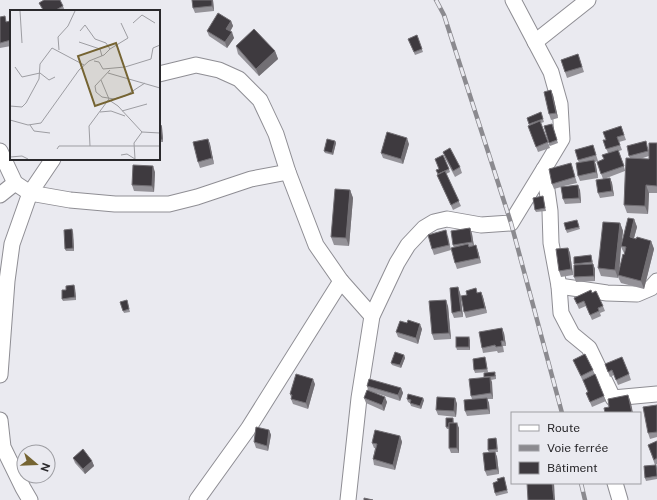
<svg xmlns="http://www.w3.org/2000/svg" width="657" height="500" font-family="'Public Sans',sans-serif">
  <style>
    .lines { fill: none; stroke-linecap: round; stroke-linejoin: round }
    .minor-casing { stroke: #8f8e94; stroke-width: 17 }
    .minor { stroke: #fff; stroke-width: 15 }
    .rail-casing { stroke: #8b8a8f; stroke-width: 4.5 }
    .rail { stroke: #eaeaf0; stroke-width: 3; stroke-dasharray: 9; stroke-linecap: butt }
    .wall { fill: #949298; fill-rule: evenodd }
    .shaded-wall { fill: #726f74 }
    .building { fill: #3e3a3f; stroke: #726f74 }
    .inset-road { fill: none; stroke: #9d9da2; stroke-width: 1 }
    .view { fill: #756432; fill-opacity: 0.15; stroke: #756432; stroke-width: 2 }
    .inset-edge { fill: none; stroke: #2a292c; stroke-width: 2 }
  </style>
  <rect width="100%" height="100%" fill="#eaeaf0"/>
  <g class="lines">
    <g class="minor-casing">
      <g id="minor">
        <polyline points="513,0 551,72 560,104 562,139 544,169 550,211 551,243 559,286 561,313 572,334 589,348 613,398 657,394"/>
        <polyline points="535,42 588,0"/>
        <polyline points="159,74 196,65 219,70 239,79 260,100 276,134 288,172 316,245 341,281 372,316"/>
        <polyline points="0,151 15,183 30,193 70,200 115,204 169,204 197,197 251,179 288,172"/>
        <polyline points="0,195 15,183"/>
        <polyline points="559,286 607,293 637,294 651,288 657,281"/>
        <polyline points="0,375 7,281 12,244 30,193 53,159"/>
        <polyline points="0,420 3,447 23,488 30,500"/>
        <polyline points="615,483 620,500"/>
        <polyline points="197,500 248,429 341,281"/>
        <polyline points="348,500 359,398 372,316 397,263 408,245 424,228 434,222 447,219 481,225 511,223 544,169"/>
      </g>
    </g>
    <use href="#minor" class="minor"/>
    <g class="rail-casing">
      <g id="rail">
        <polyline points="436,0 444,15 511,223 562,413"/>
        <polyline points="581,483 585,500"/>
      </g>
    </g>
    <use href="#rail" class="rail"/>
  </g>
  <g class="wall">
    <polygon points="192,0 213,0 214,11 195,13 193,8"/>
    <polygon points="39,3 63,6 65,11 43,11"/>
    <polygon points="0,17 7,22 10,21 11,25 11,46 0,48"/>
    <polygon points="231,21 233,26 230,32 234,38 227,48 209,36 207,31"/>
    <polygon points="417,35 423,52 415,55 408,39"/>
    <polygon points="236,46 275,51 278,59 259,76 238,54"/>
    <polygon points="578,54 584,72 567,78 561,60"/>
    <polygon points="553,95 558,118 551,120 549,114"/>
    <polygon points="541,112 544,122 541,123 550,148 538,152 528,126 529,125 527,118"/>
    <polygon points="552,124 558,143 550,146 544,126"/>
    <polygon points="159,125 161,125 162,127 163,142 159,142"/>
    <path d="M621 126 626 140 619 142 622 150 619 151 625 170 630 158 629 156 648 147 649 151 657 143V193H649L648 214 627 213 624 205 625 171 604 179 610 178 612 183 614 196 600 198 598 193 603 179 597 162 604 159 608 153 603 140H606ZM649 156V159H640Z"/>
    <polygon points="208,139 210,144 214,164 200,168 198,162"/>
    <polygon points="335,141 336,143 333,155 325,153 324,151"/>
    <polygon points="409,144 403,164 383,158 381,153"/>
    <polygon points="593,145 598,161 595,162 598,178 580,181 578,176 579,163 575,150"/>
    <polygon points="443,152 460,167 462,173 455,177 445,158"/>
    <polygon points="571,163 577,183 564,186 580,190 581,203 565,204 563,199 561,187 554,189 552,184"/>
    <polygon points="449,169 450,172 446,174 461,206 453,210 437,175"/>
    <polygon points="155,172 154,192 134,191 132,185"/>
    <polygon points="350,190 353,198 349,246 334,245 331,237"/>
    <polygon points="543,196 546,211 536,212 535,210"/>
    <path d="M634 219 637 227 634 238 651 241 654 249 644 289 621 283 618 277V278L601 276 598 268 620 223 623 231 622 242ZM621 247 624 253 625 254 619 269Z"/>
    <polygon points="578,223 580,229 567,233 566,230"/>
    <polygon points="470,228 472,234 474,246 478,251 481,263 457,269 455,263 454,248 453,245"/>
    <polygon points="73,232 74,251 66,251 65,249"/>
    <polygon points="448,236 451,250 434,255 432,249"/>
    <polygon points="568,248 570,253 573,275 561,277 559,271"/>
    <polygon points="591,255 593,264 595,269 595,281 576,282 574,277 574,265"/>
    <polygon points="74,285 75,288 76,300 63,301 62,299 66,290"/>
    <polygon points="458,287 461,296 481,292 483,297 487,313 466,318 464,312 461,297 463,317 454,318 452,313"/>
    <polygon points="592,293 603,306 605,311 600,313 601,316 592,320 586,306 579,309 574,298"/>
    <polygon points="127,300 130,312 124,313 120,302"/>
    <polygon points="448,306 451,339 434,340 432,334"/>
    <polygon points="407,323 422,329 418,344 398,337 396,332"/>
    <polygon points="504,333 506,346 503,346 504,352 498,353 497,351 483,353 482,348"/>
    <polygon points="470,340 470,350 457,350 456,347"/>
    <polygon points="404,355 405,358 401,368 392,365 391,363"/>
    <polygon points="486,360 488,372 475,373 474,370"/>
    <polygon points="573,360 593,370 606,401 592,407 586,393 588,392"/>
    <polygon points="605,364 629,374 631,380 618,385 614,375 610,377"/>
    <polygon points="496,375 496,379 491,380 493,399 487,399 489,403 490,414 467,416 465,411 472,399 471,396 484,377"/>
    <polygon points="315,384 308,409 293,404 291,399 291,397 290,394"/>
    <polygon points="367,386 401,388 403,393 400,401 376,393 387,402 384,411 366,403 364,398 368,390"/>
    <polygon points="455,398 457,404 456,417 438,415 436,410"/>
    <polygon points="407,399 424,400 421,409 411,406 410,403 408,402"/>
    <polygon points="657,405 657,437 650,439 648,433"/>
    <polygon points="453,418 454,423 459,428 459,453 451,453 449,448 449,429 447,429 446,427"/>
    <polygon points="269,430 271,435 268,451 256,448 254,442"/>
    <polygon points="400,436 402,442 395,470 374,465 373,459 375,448 374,448 372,443"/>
    <polygon points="496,438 497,441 498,452 495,452 497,457 499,474 487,476 485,471 489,453 488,450"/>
    <polygon points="657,441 657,464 656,465 657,469 657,479 646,481 645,478 655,465 648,445"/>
    <polygon points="73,458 92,461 94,466 85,474 75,463"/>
    <polygon points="504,477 508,493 496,496 495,493"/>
  </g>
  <g class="shaded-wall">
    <polygon points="212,0 213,0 214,11 212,6"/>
    <polygon points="231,21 233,26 228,35 226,29"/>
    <polygon points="232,32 234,38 227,48 225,42"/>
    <polygon points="275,51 278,59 259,76 256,69"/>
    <polygon points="551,90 553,95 558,118 556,113"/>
    <polygon points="161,125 162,127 163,142 162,139"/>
    <polygon points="407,138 409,144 403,164 401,159"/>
    <polygon points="208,139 210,144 214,164 212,158"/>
    <polygon points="335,141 336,143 333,155 332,153"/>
    <polygon points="594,160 596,165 598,178 596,172"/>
    <polygon points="153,166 155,172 154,192 152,186"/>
    <polygon points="610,178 612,183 614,196 612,191"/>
    <polygon points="578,185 580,190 581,203 579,198"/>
    <polygon points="646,185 649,193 648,214 645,206"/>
    <polygon points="350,190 353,198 349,246 346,238"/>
    <polygon points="634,219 637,227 632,245 630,237"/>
    <polygon points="620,223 623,231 621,246 621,247 619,275 618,275 618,278 615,270"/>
    <polygon points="470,228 472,234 474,247 472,242"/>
    <polygon points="72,229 73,232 74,251 73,248"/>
    <polygon points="651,241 654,249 644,289 641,281"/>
    <polygon points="476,245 478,251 481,263 479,258"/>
    <polygon points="568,248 570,253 573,275 571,269"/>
    <polygon points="591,255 593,264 595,269 595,281 594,276 593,265"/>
    <polygon points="74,285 75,288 76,300 75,297"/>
    <polygon points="458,287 460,293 463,317 461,311"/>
    <polygon points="481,292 483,297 487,313 485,308"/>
    <polygon points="446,300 448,306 451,339 449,333"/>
    <polygon points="420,324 422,329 418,344 416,338"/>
    <polygon points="502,328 504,333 506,346 504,341"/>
    <polygon points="469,337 470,340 470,350 469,347"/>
    <polygon points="404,355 405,358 401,368 400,365"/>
    <polygon points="490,377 492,382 493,399 491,393"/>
    <polygon points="313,379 315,384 308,409 306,403"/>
    <polygon points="401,388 403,393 400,401 398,395"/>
    <polygon points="628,395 631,403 633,413 632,413"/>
    <polygon points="385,397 387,402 384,411 382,405"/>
    <polygon points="423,398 424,400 421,409 420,406"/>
    <polygon points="455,398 457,404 456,417 454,411"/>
    <polygon points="487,398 489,403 490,414 488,409"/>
    <polygon points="457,423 459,428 459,453 457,448"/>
    <polygon points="269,430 271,435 268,451 267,446"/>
    <polygon points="400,436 402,442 395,470 393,465"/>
    <polygon points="495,452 497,457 499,474 497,469"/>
    <polygon points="92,461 94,466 85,474 83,469"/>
    <polygon points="552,483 554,483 555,500 554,500"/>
  </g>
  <g class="building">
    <polygon points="44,0 60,0 63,6 54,11 44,11 39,3"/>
    <polygon points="192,0 212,0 212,6 193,8"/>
    <polygon points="218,13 231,21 226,29 232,32 225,42 207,31"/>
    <polygon points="5,16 6,22 10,21 11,29 11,40 0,43 0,17"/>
    <polygon points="254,29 275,51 256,69 236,46"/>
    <polygon points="417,35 422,49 414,52 408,39"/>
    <polygon points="578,54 582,67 565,72 561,60"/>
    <polygon points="551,90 556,113 549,114 544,92"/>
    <polygon points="541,112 543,119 529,124 527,118"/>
    <polygon points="540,121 548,142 536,147 528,126"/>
    <polygon points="552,124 557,140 549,143 544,126"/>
    <polygon points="159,125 161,125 162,139 159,140"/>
    <polygon points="621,126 624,135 617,137 620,145 606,149 603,140 606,140 603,132"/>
    <polygon points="387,132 407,138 401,159 381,153"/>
    <polygon points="208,139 212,158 198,162 193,142"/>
    <polygon points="327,139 335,141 332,153 324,151"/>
    <polygon points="646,141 648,151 629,156 627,146"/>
    <polygon points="649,143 657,143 657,186 646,185 645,206 624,205 626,158 649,159"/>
    <polygon points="593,145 596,155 578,160 575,150"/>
    <polygon points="450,148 460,167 453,171 443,152"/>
    <polygon points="618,150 624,166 601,174 597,162 604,159 602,155"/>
    <polygon points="443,155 449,169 438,174 436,170 439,169 435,159"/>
    <polygon points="594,160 596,172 578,176 576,163"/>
    <polygon points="571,163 575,177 552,184 549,169"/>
    <polygon points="133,165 153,166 152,186 132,185"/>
    <polygon points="445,171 459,201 451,205 437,175"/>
    <polygon points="610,178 612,191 598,193 596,180"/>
    <polygon points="578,185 579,198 563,199 561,187"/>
    <polygon points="335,189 350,190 346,238 331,237"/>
    <polygon points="543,196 545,208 535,210 533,198"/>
    <polygon points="628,218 634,219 630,237 636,239 637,237 651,241 641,281 618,275 623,254 624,255 626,247 621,246"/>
    <polygon points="577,220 579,227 566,230 564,223"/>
    <polygon points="603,222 620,223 615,270 598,268"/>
    <polygon points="470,228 472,242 453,245 451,231"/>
    <polygon points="72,229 73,248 65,249 64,230"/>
    <polygon points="446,230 449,245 432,249 428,235"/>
    <polygon points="468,244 469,247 476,245 479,258 455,263 451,248"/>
    <polygon points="568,248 571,269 559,271 556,249"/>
    <polygon points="591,255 592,262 574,264 574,257"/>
    <polygon points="593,264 594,276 574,277 574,265"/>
    <polygon points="74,285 75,297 62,299 62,290 66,290 66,286"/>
    <polygon points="458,287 461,311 452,313 450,288"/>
    <polygon points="476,288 477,293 481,292 485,308 464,312 461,296 467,295 466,291"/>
    <polygon points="591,290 592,293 596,291 603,306 598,308 599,311 590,315 584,301 577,304 574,298"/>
    <polygon points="127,300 129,309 123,311 120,302"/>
    <polygon points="446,300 449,333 432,334 429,301"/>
    <polygon points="408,320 420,324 416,338 396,332 400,321 407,323"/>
    <polygon points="502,328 504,341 501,341 502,346 496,347 495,345 482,348 479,332"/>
    <rect x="456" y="337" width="13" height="10"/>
    <polygon points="395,352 404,355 400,365 391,363"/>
    <polygon points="585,354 593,370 581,376 573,360"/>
    <polygon points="485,357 487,369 474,370 473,359"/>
    <polygon points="622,357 629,374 616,380 612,370 608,372 605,364"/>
    <polygon points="495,372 495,376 484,377 484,373"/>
    <polygon points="296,374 313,379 306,403 291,399 292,395 290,394"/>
    <polygon points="595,374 604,396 590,402 586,393 588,392 583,380"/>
    <polygon points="490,377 491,393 471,396 469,379"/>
    <polygon points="369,379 401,388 398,395 367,386"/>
    <polygon points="367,390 385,397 382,405 364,398"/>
    <polygon points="408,394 423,398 420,406 410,403 411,400 407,399"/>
    <polygon points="628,395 632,413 605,413 604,408 609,407 608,399"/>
    <polygon points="437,397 455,398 454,411 436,410"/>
    <polygon points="487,398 488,409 465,411 464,400"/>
    <polygon points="657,405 657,432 648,433 643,407"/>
    <polygon points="446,418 453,418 453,423 449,423 449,427 446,427"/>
    <rect x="449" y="423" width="8" height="25"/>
    <polygon points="256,427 269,430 267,446 254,442"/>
    <polygon points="375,430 400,436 393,465 373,459 377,444 372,443"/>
    <polygon points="496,438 497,449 488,450 488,439"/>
    <polygon points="657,441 657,458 654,460 648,445"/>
    <polygon points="38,448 40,452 33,452 32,450"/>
    <polygon points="83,449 92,461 83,469 73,458"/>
    <polygon points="495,452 497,469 485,471 483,453"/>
    <polygon points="656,465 657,476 645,478 644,466"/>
    <polygon points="504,477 507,490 495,493 493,483 498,481 497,479"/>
    <polygon points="527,483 552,483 554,500 528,500"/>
    <polygon points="364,498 373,500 364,500"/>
  </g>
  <g transform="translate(10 10)">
    <rect width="150" height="150" fill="#eaeaf0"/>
    <path class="inset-road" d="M10 1 12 33M123 13 132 5 145 13M69 32 90 39 92 46M100 39 118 28 111 13M49 40 48 27 58 16 65 1M84 51 89 52 93 59 115 57 141 49 143 38 150 35M5 57 12 67 30 63 39 70 45 67M100 60 85 76 86 82 92 87 104 89 115 86 135 73M98 63 150 78M99 90 108 96 132 122 124 133 125 149M0 96 12 97 16 93 29 69 30 54 42 38 74 55M112 101 137 94M90 102 101 101 115 106M0 110 18 115 31 113 69 60 79 51 94 45 100 39 96 33 85 29 75 15 70 21M20 115 24 121 40 123M132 122 150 123M80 136 79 116 99 89 91 70M47 139 49 136H150M111 145 117 144 125 149M0 147 12 146 18 149"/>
    <path class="view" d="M106 33 123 83 85 96 68 46Z"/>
    <rect width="150" height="150" class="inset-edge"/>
  </g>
  <rect x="511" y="412" width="130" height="72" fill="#eaeaf0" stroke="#9d9da2"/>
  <rect x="519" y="425" width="20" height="6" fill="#ffffff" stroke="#9d9da2"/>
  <text x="547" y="432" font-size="12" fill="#2a292c">Route</text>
  <rect x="519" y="445" width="20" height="6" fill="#8b8a8f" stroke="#9d9da2"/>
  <text x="547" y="452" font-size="12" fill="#2a292c">Voie ferrée</text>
  <rect x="519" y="462" width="20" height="12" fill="#3e3a3f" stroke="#9d9da2"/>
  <text x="547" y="472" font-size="12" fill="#2a292c">Bâtiment</text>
  <g transform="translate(36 464) rotate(109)"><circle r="19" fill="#eaeaf0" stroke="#9d9da2"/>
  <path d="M0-3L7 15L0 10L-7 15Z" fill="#756432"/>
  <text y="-6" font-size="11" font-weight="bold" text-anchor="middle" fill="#2a292c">N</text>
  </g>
</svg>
